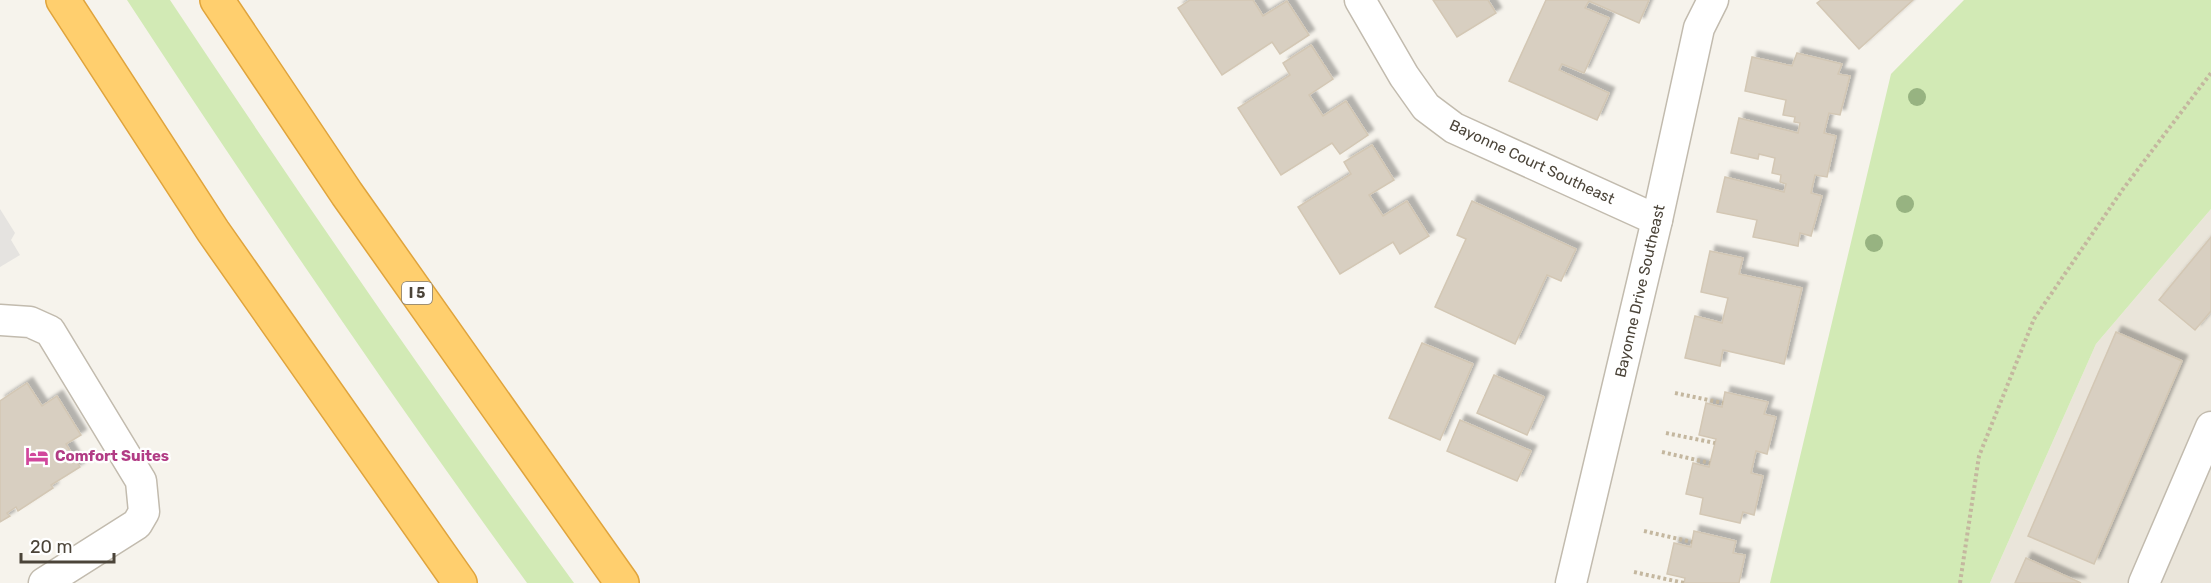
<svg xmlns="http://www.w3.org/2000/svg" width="2211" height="583" font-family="Rubik,sans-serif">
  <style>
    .residential { fill: #eae5da }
    .green { fill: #d2eab5 }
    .parking { fill: #e5e3e0 }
    .building { fill: #d8cfc1; stroke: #d3c7b4; stroke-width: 1.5; filter: url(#shadow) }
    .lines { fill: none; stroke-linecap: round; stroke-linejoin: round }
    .minor-casing { stroke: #c2bbae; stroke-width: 33 }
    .highway-casing { stroke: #e0a43c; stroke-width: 36 }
    .path { stroke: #c4b79f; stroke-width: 4; stroke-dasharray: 3 3; stroke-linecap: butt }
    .minor { stroke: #fff; stroke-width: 30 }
    .highway { stroke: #ffcf6e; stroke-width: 33 }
    .tree { fill: #97b381 }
    .labels { text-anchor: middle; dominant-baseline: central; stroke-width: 4.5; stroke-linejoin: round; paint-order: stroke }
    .shield { fill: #fff; stroke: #817c74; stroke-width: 1.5 }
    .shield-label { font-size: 14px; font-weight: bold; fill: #4b4439 }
    .street-label { font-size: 15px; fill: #4b4439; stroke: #fff }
    .hotel-label { font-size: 15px; font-weight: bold; fill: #b23c85; stroke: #fff; text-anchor: start }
  </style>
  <defs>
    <filter id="shadow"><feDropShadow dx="5.5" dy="-5.5" stdDeviation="1.5" flood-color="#0004"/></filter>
  </defs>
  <rect width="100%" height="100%" fill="#f6f3ec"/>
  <polygon class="residential" points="2211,209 2211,583 1990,583 2096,344"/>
  <g class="green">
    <path d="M127 0H170C301 197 435 392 574 583H527C388 392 256 197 127 0Z"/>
    <polygon points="1964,0 2211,0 2211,209 2096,344 1990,583 1770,583 1891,74"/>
  </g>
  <polygon class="parking" points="0,209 15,233 11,240 20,255 0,267"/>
  <g class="building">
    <polygon points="1190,0 1253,0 1263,16 1287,1 1309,35 1280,54 1272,42 1222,75 1178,8"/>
    <polygon points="1433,0 1488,0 1496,13 1457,37"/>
    <polygon points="1546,0 1649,0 1639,23 1589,1 1585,8 1609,18 1584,73 1562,64 1559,70 1609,93 1597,120 1509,81"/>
    <polygon points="1821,0 1913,0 1859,49 1817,3"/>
    <polygon points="1311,45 1333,79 1309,95 1323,116 1346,101 1368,135 1340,154 1332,143 1281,175 1238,108 1290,75 1283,63"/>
    <polygon points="1797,53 1842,64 1838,74 1850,76 1840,115 1829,113 1824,133 1836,136 1827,177 1815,175 1811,193 1822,196 1811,236 1800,233 1798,246 1753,237 1757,220 1717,212 1725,177 1784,192 1786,184 1780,182 1781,175 1772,173 1775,158 1759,154 1758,159 1731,153 1739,118 1798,133 1800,123 1794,122 1795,117 1783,115 1786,100 1745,91 1752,57 1792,66"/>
    <polygon points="1372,145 1394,180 1369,195 1383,216 1407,201 1429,236 1400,254 1393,242 1340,274 1298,207 1351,174 1344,162"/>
    <polygon points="1472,201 1576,249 1561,281 1547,275 1515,344 1435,307 1466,239 1457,235"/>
    <polygon points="2211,237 2211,311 2195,330 2159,300"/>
    <polygon points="1710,251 1743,258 1739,274 1802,288 1784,364 1723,350 1720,366 1685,358 1695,316 1722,323 1728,298 1701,292"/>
    <polygon points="2116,332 2182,361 2094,564 2028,536"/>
    <polygon points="1422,343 1473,364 1440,440 1389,418"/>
    <polygon points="1494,375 1544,397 1527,435 1477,413"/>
    <polygon points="27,383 42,406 57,396 81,435 66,444 80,467 51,485 53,488 18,511 16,507 7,513 10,516 0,522 0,401"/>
    <polygon points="1725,392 1768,402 1764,414 1776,417 1767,454 1756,451 1751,473 1763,476 1754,515 1743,512 1740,523 1700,514 1703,498 1686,494 1693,463 1709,467 1716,439 1699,435 1706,403 1722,407"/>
    <polygon points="1460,420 1531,451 1517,481 1447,451"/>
    <polygon points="1694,531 1736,541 1733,553 1745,555 1739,583 1684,583 1685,578 1667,574 1674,543 1691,547"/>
    <polygon points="2026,558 2081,583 2015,583"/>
  </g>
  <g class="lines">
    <g class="minor-casing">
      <g id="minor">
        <polyline points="1360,0 1404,76 1426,107 1454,128 1657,220"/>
        <polyline points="0,320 30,322 50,331 141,481 144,512 137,524 44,583"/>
        <polyline points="1571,583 1657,220 1699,28 1713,0"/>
        <polyline points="2144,583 2211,427"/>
      </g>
    </g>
    <g class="highway-casing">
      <g id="highway">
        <polyline points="63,0 213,231 460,583"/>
        <polyline points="217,0 347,194 622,583"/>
      </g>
    </g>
    <g class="path">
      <polyline points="1675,393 1723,403"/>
      <polyline points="1666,433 1715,443"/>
      <polyline points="1662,452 1710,463"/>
      <polyline points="1644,531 1692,542"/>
      <polyline points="1634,572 1684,583"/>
      <polyline points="1960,583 1979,456 2034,319 2123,189 2211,73"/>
    </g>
    <use href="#minor" class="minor"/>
    <use href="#highway" class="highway"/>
  </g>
  <g class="tree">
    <circle cx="1917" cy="97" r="9"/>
    <circle cx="1905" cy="204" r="9"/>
    <circle cx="1874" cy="243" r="9"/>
  </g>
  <defs>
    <g id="hotel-bare" transform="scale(1.8)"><path d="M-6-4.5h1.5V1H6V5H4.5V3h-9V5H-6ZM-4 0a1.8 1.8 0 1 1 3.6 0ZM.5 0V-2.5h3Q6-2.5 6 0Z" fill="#d1479c" stroke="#fff" stroke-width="2.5" paint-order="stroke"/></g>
  </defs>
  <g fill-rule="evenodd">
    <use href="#hotel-bare" x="37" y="456"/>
  </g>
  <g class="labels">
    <rect class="shield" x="402" y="282" width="30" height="22" rx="4.5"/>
    <g class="shield-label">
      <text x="417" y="293">I 5</text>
    </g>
    <g class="street-label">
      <text transform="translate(1532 162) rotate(25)">Bayonne Court Southeast</text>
      <text transform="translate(1640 291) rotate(-77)">Bayonne Drive Southeast</text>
    </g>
    <g class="hotel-label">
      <text x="55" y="456">Comfort Suites</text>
    </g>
  </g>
  <path d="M21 553v9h93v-9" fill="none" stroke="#4b4439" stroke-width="3"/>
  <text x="30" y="553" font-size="18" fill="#4b4439" stroke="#ffffff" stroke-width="4.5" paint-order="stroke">20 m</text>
</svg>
